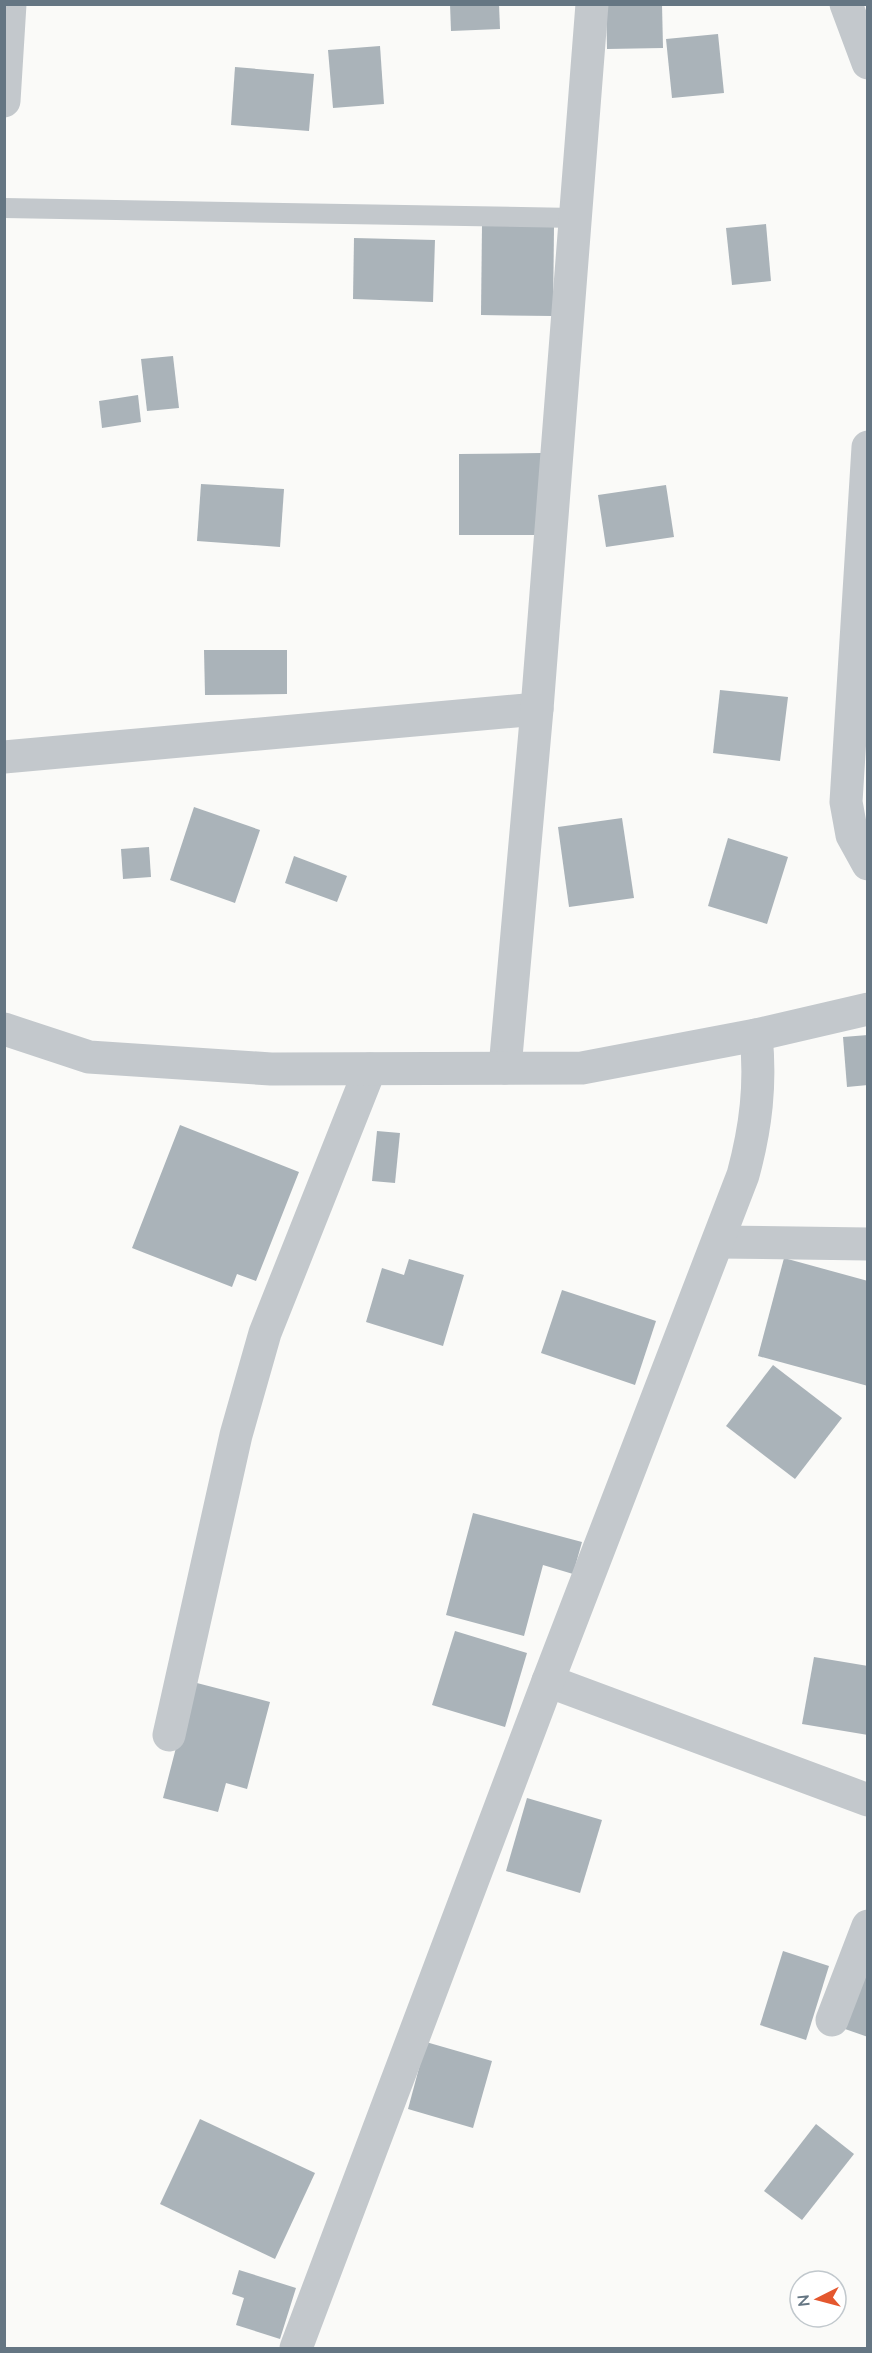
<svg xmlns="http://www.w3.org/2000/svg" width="872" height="2353" font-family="Mulish,sans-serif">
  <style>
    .building { fill: #aab3b9 }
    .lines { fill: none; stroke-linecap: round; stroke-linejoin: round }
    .service { stroke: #c3c8cc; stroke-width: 20 }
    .minor { stroke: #c3c8cc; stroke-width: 33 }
    .tertiary { stroke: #c3c8cc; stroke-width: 33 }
  </style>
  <rect width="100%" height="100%" fill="#fafaf8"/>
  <g class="building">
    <polygon points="450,4 499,4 500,29 451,31"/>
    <polygon points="606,4 662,4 663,48 607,49"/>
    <polygon points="718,34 724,93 672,98 666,39"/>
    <polygon points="380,46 384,104 333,108 328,50"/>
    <polygon points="235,67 314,74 309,131 231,125"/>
    <polygon points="766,224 771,281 732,285 726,228"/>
    <polygon points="482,225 554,227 553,316 481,315"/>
    <polygon points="354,238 435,240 433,302 353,299"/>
    <polygon points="173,356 179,408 147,411 141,359"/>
    <polygon points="138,395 141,422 102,428 99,401"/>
    <polygon points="541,453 542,535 459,535 459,454"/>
    <polygon points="201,484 284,489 280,547 197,541"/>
    <polygon points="666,485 674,537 606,547 598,495"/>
    <polygon points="204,650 287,650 287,694 205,695"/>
    <polygon points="720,690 788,697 780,761 713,753"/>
    <polygon points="194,807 260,830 235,903 170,880"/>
    <polygon points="622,818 634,898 569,907 558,827"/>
    <polygon points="728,838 788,857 767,924 708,906"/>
    <polygon points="149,847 151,877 123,879 121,849"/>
    <polygon points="294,856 347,876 337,902 285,883"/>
    <polygon points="868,1035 868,1085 847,1087 843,1037"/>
    <polygon points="180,1125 299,1172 256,1281 237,1274 232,1287 132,1248"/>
    <polygon points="377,1131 400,1133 395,1183 372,1181"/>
    <polygon points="784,1258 868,1281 868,1386 758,1356"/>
    <polygon points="409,1259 464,1275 443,1346 366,1322 382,1268 404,1275"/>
    <polygon points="562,1290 656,1321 635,1385 541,1353"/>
    <polygon points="773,1365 842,1418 795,1479 726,1426"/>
    <polygon points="473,1513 582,1542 573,1574 543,1565 524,1636 446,1615"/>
    <polygon points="455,1631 527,1653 505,1727 432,1705"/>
    <polygon points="814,1657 868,1666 868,1735 802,1724"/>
    <polygon points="193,1682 270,1702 247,1789 226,1783 218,1812 163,1798"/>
    <polygon points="527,1798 602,1820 580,1893 506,1871"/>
    <polygon points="783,1951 829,1966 806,2040 760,2025"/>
    <polygon points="868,1964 868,2037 845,2029"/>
    <polygon points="426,2042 492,2061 473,2128 408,2109"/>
    <polygon points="200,2119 315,2173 275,2259 160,2204"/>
    <polygon points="816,2124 854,2154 802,2220 764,2191"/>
    <polygon points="239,2270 296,2288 280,2339 236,2325 244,2298 232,2294"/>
  </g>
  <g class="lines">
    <polyline class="service" points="4,208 575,218"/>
    <g class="minor">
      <polyline points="846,4 868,63"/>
      <polyline points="4,101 10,4"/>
      <polyline points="868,447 846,802 852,835 868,864"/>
      <polyline points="4,757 537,709"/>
      <polyline points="505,1068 537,709 592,4"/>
      <polyline points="719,1242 868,1244"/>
      <polyline points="548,1681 868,1800"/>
      <polyline points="169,1735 236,1435 265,1333 370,1069"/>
      <polyline points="832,2020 868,1926"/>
      <path d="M296 2348 548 1681 743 1175C756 1127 761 1084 756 1035"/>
    </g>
    <polyline class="tertiary" points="4,1029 89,1057 271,1069 582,1068 756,1035 868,1009"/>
  </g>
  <rect width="872" height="2353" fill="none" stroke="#657683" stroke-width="12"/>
  <g transform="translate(818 2299) rotate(264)"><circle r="28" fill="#ffffff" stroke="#c1c8cd" stroke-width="1.5"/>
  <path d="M0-4.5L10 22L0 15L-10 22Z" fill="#e4572e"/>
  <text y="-9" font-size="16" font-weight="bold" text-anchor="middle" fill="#657683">N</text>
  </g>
</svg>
